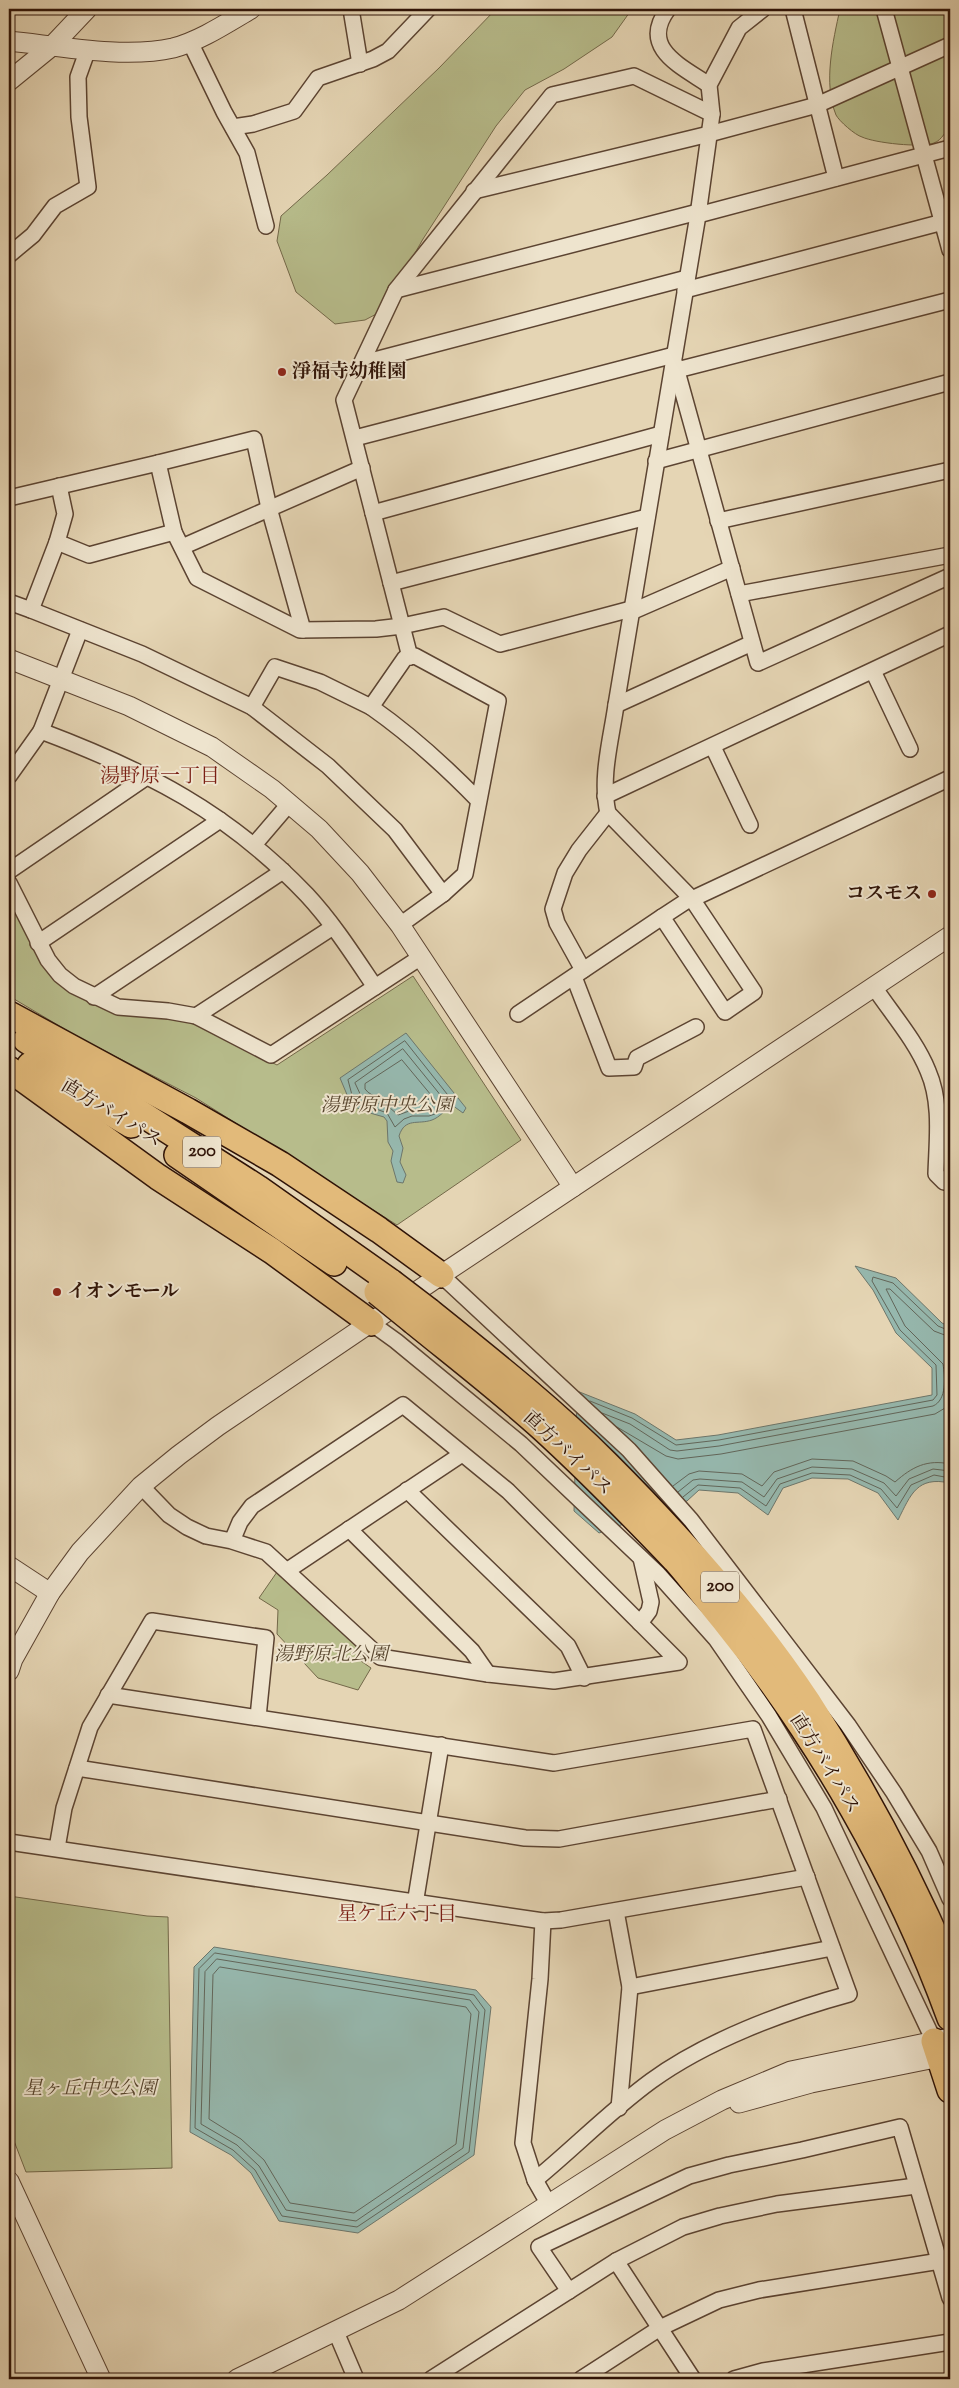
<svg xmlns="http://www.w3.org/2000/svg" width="959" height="2388" font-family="'Sorts Mill Goudy','Noto Serif JP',serif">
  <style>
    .green { fill: #b7bc8b; stroke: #736849 }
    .water { fill: #96b8ae; stroke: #6d766b }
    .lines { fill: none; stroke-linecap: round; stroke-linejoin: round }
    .shore { stroke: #62665a; stroke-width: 1 }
    .minor-casing { stroke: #5c4432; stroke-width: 18 }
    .tertiary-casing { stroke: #5c4432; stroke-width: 21 }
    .trunk-casing { stroke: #2f1307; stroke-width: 28 }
    .minor { stroke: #eee4ce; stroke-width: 15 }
    .tertiary { stroke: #eee4ce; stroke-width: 19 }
    .trunk { stroke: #e2ba7a; stroke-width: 25 }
    .trunk-bridge-casing { stroke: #2f1307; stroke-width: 28; stroke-linecap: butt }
    .trunk-bridge { stroke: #e2ba7a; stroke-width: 25 }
    .poi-dot { fill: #8f2418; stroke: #eee4ce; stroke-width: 2 }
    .labels { text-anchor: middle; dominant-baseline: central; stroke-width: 4; stroke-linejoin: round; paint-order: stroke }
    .shield { fill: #eee4ce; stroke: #685243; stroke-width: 1 }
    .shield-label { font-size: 18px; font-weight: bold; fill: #2f1307 }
    .poi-label { font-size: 19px; font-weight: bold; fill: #2f1307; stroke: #eee4ce; text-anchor: start }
    .park-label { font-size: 19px; font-style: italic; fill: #58462f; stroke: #eee4ce }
    .street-label { font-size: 19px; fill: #2f1307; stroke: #eee4ce }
    .neighbourhood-label { font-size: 20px; fill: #7a1f14; stroke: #eee4ce }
  </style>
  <rect width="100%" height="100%" fill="#e5d5b4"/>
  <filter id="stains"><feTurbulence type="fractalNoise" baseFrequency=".004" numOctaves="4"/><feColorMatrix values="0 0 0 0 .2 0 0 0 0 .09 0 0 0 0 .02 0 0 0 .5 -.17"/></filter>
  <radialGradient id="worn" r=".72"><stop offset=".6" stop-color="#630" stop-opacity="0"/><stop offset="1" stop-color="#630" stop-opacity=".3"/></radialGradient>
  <g class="green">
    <polygon points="496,9 632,9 612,37 564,69 525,90 496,126 423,239 382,311 365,320 335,324 296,292 277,241 281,216 327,175 439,68"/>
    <path d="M840 9H950V123C947 130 942 140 934 143 921 148 875 143 862 137 855 135 839 121 836 115 823 83 833 41 840 9Z"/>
    <polygon points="9,896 40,962 50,974 75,994 101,1007 190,1021 277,1065 413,976 521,1140 397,1225 196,1098 78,1037 9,996"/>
    <polygon points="277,1572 367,1654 361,1661 371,1668 358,1690 318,1678 277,1634 278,1610 259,1598"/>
    <polygon points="9,1896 147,1916 168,1917 172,2168 26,2172 9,2128"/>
  </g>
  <g class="water">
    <path d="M406 1033 466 1108 463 1113 452 1105C445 1110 440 1117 432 1120 418 1125 405 1117 399 1136L403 1148 400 1162 406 1175 403 1183 397 1182 391 1161 393 1151 388 1142 387 1121 384 1117 363 1111 354 1106 348 1097 340 1078Z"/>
    <path d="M855 1266 896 1278 942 1323 950 1327V1483C917 1476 911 1494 898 1520L878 1493 848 1479 812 1478 783 1488 768 1515 738 1493 699 1490 687 1501 599 1533 574 1511 577 1391 635 1414 676 1440 718 1435 932 1395V1368L896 1333 873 1290Z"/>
    <polygon points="214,1947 476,1990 491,2007 474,2155 358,2233 279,2221 251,2173 231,2155 190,2132 194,1967"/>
  </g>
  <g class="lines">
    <g class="shore">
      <polygon points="405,1041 451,1099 435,1114 429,1116 412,1116 404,1119 395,1127 387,1113 357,1102 352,1095 348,1080"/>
      <polygon points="403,1049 442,1097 428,1110 412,1110 398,1115 389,1107 362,1098 355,1083"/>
      <path d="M402 1060 431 1095 427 1102 399 1106C389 1098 372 1099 365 1089V1084Z"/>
      <polyline points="590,1401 632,1418 676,1445 719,1440 933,1400 937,1395 936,1365 900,1330 872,1281 873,1277 893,1283 938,1326 950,1331"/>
      <path d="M602 1413 630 1424 670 1450 677 1451 719 1446 933 1406C947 1400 945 1377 943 1364L905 1326 886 1289H890L934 1331 950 1337"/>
      <polyline points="617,1427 666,1456 678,1459 721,1454 935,1414 945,1408 950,1398"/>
      <path d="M673 1486 689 1474 699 1471 742 1474 762 1486 774 1472 812 1459 853 1461 886 1476 895 1482C912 1467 927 1459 950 1464"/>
      <polyline points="678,1492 693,1480 700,1479 742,1482 764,1497 777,1479 812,1467 852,1469 884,1483 896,1496 909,1479 933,1469 950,1471"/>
      <polyline points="683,1497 698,1485 740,1488 766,1506 780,1484 812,1473 850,1475 881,1489 897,1508 911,1485 934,1475 950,1478"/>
      <polygon points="215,1953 474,1995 485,2010 469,2152 357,2227 282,2216 255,2170 233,2150 195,2128 199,1969"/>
      <polygon points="217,1959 470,2000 479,2012 463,2148 356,2221 286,2210 259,2166 237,2145 201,2124 205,1972"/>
      <polygon points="220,1967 466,2007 471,2014 456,2144 354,2213 290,2203 264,2160 241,2139 209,2119 213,1975"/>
    </g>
    <g class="minor-casing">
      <g id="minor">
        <polyline points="351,9 360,64"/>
        <path d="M668 9C639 48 681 66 709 85"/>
        <path d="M763 9 739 28 709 85 712 114 698 215 616 705C611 740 600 778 608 813L692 899 950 778"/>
        <polyline points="793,9 836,178"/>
        <polyline points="884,9 950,250"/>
        <polyline points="190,42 224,112 247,153 266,226"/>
        <polyline points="233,127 253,124 294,111 318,78 373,59 388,51 428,9"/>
        <polyline points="474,191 709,134 817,105 950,45"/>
        <polyline points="698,215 950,148"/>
        <polyline points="9,255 33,235 55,206 88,187 79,117 78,77 88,49"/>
        <polyline points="396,290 698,212"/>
        <polyline points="685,290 943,222"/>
        <polyline points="363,363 687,278"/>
        <polyline points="675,364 758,663 950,576"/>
        <polyline points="677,370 950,300"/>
        <polyline points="355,438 674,355"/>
        <polyline points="656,461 950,382"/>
        <polyline points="158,463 254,439 269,508 303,630"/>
        <polyline points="59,486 65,514 57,542 89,555 174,532"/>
        <polyline points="9,498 158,463 174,532 197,578 300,630 376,629 402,626 444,617 500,644 631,609"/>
        <polyline points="373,513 661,434"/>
        <polyline points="718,521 950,470"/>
        <polyline points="182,547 362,468"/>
        <polyline points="391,583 647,517"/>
        <polyline points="739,594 950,555"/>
        <polyline points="9,602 31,610 57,542"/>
        <polyline points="31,610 142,654 252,707 328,766 395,830 443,894 400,925"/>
        <polyline points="631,612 732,568"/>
        <polyline points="410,657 344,400 396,290 552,95 634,76 712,114"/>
        <polyline points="873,671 910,749"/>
        <polyline points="616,705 752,643"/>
        <polyline points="252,707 275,667 320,682 371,707"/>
        <polyline points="41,731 80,630"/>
        <polyline points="713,747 750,825"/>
        <path d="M9 776 41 731C147 771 228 812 307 895 333 923 354 956 375 987"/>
        <polyline points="605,796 950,634"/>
        <polyline points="254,845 289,804"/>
        <polyline points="9,871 148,776"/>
        <polyline points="9,883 48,960 60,975 74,986 118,1007 168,1011 196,1016 271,1055 421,957"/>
        <path d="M443 894 465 874 498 701 415 656 405 658 371 707C411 735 445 766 479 801"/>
        <polyline points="691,898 662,917 725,1012 754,992 692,899"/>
        <polyline points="38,943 220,820"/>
        <polyline points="583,970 557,923 553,909 565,873 579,850 608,813"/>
        <polyline points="574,977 609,1068 634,1067 637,1058 696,1027"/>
        <path d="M874 987C892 1014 916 1041 928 1071 942 1103 937 1140 936 1174L944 1182 950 1180"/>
        <polyline points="94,997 283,871"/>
        <polyline points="518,1014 662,917"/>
        <polyline points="196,1016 333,927"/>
        <polyline points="441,1275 629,1450 691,1520 848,1725 894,1793 929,1851 950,1899"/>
        <polyline points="371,1323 396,1341 521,1444 658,1574 716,1639 769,1716 824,1808 934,2041"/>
        <polyline points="141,1486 169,1515 187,1527 206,1536 232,1541 266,1552 380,1657 488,1674 554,1681 679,1662 508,1491 403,1405 252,1506 240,1522 232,1541"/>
        <polyline points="407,1490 568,1646 584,1678"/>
        <polyline points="349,1529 472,1651 488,1674"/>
        <polyline points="288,1570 462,1454"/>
        <polyline points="640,1623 649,1611 651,1602 641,1558"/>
        <path d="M108 1695 554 1763 753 1729 849 1994C783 2012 706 2041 651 2081 610 2111 574 2148 535 2180"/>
        <polyline points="77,1768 525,1838 559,1839 779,1799"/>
        <polyline points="9,1842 543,1921 561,1920 807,1877"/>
        <polyline points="57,1848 64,1808 90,1727 152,1621 266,1638 258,1717"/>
        <polyline points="415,1904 441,1745"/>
        <polyline points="616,1911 630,1987 619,2108"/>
        <polyline points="543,1921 540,1979 523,2143 535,2180 548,2203"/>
        <polyline points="630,1987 832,1948"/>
        <polyline points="616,2261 693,2379"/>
        <polyline points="569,2291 539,2247 689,2176 729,2165 802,2150 900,2127 950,2298"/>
        <polyline points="336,2332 356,2379"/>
        <polyline points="431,2379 616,2261 683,2227 720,2216 777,2204 916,2186"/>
        <polyline points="581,2379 660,2328 719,2300 759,2290 940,2261"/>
        <polyline points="734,2379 763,2371 950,2342"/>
      </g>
    </g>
    <g class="tertiary-casing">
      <g id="tertiary">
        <path d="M9 41C58 46 125 59 173 48 200 41 227 23 251 9"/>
        <polyline points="9,81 52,46 87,9"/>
        <polyline points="9,659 129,706 212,747 272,789 319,829 360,873 400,925 573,1187"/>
        <polyline points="9,1566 50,1593"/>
        <polyline points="9,1671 13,1659 50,1593 80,1552 141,1486 179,1455 218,1426 441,1275 950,936"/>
        <polyline points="739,2103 811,2083 950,2055"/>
        <polyline points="9,2181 101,2379"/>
        <polyline points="237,2379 399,2300 665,2130 722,2100 791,2071 950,2038"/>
      </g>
    </g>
    <g class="trunk-casing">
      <g id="trunk">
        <polyline points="9,1014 188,1111 280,1164 379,1230 441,1275"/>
        <polyline points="26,1040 258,1188 391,1282"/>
        <polyline points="30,1065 131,1125"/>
        <polyline points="9,1069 158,1177 272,1251 371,1323"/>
        <polyline points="177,1155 334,1263"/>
        <path d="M429 1311C490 1360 552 1409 607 1464 680 1537 751 1616 808 1702 863 1787 910 1876 950 1969"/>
        <path d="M414 1322C457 1357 501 1391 542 1428 588 1470 632 1515 675 1560 692 1579 707 1600 723 1619 819 1738 898 1875 950 2018"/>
        <polyline points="934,2041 950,2090"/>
      </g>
    </g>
    <use href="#minor" class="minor"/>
    <use href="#tertiary" class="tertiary"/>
    <use href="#trunk" class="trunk"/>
    <g class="trunk-bridge-casing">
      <g id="trunk-bridge">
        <polyline points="391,1282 429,1311"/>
        <polyline points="377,1292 414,1322"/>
      </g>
    </g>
    <use href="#trunk-bridge" class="trunk-bridge"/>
  </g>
  <g class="poi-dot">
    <circle cx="282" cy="372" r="5"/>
    <circle cx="932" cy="894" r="5"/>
    <circle cx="57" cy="1292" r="5"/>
  </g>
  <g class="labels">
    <g class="shield">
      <rect x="183" y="1136.5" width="38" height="31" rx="4"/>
      <rect x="701" y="1571.5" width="38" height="31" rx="4"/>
    </g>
    <g class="shield-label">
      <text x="202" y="1152">200</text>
      <text x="720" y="1587">200</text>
    </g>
    <g class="poi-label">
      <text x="292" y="372">淨福寺幼稚園</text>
      <text x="922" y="894" text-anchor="end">コスモス</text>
      <text x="67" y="1292">イオンモール</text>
    </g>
    <g class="park-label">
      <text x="387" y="1106">湯野原中央公園</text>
      <text x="331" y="1655">湯野原北公園</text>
      <text x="90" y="2089">星ヶ丘中央公園</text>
    </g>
    <g class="street-label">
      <text transform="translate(111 1114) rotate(31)">直方バイパス</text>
      <text transform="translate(567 1454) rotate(43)">直方バイパス</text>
      <text transform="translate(824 1764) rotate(58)">直方バイパス</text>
    </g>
    <g class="neighbourhood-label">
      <text x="160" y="777">湯野原一丁目</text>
      <text x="397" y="1915">星ケ丘六丁目</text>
    </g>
  </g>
  <rect width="959" height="2388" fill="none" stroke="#e5d5b4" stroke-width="30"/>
  <rect x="10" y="10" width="939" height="2368" fill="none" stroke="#2f1307" stroke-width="2.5"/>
  <rect x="15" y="15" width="929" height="2358" fill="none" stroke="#2f1307"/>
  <rect width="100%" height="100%" filter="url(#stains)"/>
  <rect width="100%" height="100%" fill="url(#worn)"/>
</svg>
